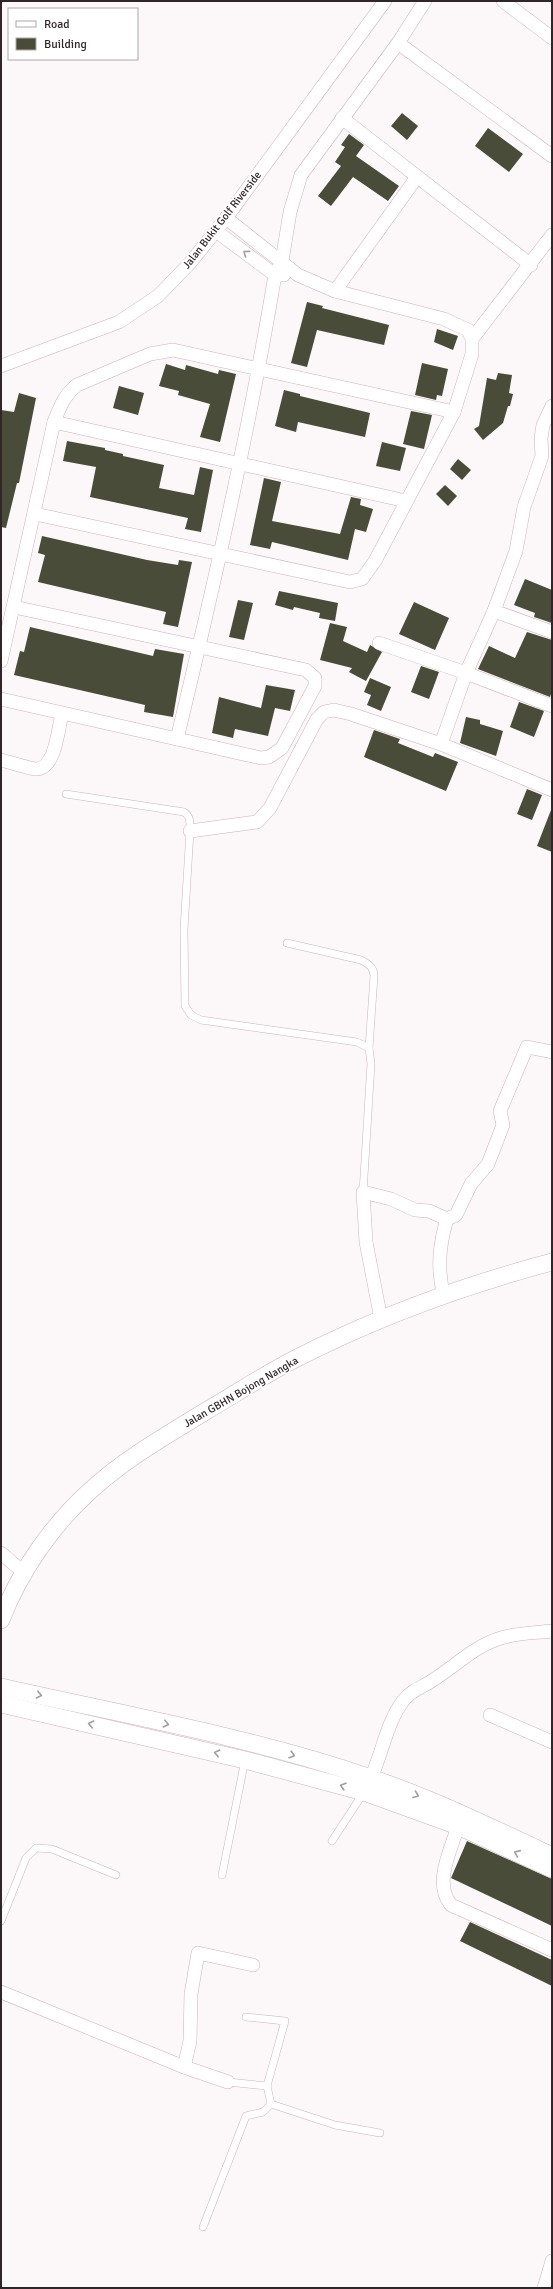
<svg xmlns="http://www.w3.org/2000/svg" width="553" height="2289" font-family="Signika,sans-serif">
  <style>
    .building { fill: #484c38 }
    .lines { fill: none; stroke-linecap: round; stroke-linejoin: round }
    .service-casing { stroke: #cdb3bc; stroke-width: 8 }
    .minor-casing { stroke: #cdb3bc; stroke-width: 14 }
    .tertiary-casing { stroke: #cdb3bc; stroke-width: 18 }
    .service { stroke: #fff; stroke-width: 7 }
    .minor { stroke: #fff; stroke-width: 13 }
    .tertiary { stroke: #fff; stroke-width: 17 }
    .oneway { stroke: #a29d9f }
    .labels { text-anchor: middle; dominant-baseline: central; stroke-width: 4; stroke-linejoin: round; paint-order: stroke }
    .street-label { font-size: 11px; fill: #302629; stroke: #fff }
  </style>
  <rect width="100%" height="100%" fill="#fcf7f9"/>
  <g class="building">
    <polygon points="402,113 418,126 407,140 391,126"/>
    <polygon points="488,128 523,154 509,172 475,146"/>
    <polygon points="349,134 364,145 356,156 399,186 388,201 353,177 331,206 318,196 341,166 335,162 345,147 341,145"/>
    <polygon points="307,302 323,306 322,308 389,325 384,345 317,330 307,367 291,363"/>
    <polygon points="437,329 458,336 453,350 434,342"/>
    <polygon points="422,363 448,369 442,396 437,395 436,400 415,395"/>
    <polygon points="166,364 185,370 186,365 218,374 219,370 236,374 220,442 200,437 210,404 178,395 179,391 159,386"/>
    <polygon points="498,373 512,375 509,393 513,394 510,406 508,406 503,423 483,440 474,429 479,426 487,378 496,380"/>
    <polygon points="119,386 144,393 138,415 113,408"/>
    <polygon points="284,390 300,394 300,396 370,413 365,437 298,422 296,432 275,426"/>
    <polygon points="19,393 36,398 19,483 17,483 6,528 1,527 1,410 14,412"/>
    <polygon points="411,411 432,415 424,449 403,444"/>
    <polygon points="67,441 105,448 105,450 123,454 123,456 164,465 159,488 194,495 200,467 213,470 201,532 185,529 188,518 90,497 96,467 63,461"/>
    <polygon points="382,442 406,448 400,471 376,466"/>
    <polygon points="458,459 471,470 462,480 450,469"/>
    <polygon points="264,478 281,482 272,521 340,534 351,497 361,499 360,505 373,509 366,532 355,529 348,560 272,542 270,549 250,545"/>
    <polygon points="445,485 457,496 448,506 436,494"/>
    <polygon points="42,536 147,560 178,565 179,560 192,562 178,627 163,624 166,612 38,582 45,555 38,553"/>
    <polygon points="525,579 552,590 552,623 534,617 535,613 514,605"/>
    <polygon points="279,591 338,603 335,621 319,618 320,613 294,607 293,610 275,605"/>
    <polygon points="238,600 253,603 244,640 229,637"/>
    <polygon points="414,602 449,618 435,650 399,634"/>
    <polygon points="330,623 347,627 343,641 367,652 370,645 382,652 366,681 349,672 352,668 320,660"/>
    <polygon points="30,627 153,656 155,649 184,654 173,717 144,712 145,705 14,675 20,651 24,652"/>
    <polygon points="527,632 552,640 552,691 550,697 478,669 489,646 515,658"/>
    <polygon points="421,666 439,672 429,699 411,692"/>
    <polygon points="370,678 391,687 381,711 367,705 371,695 364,692"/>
    <polygon points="266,685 295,690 290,711 275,708 268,736 235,729 233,738 212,733 219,697 261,708"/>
    <polygon points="519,702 544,711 534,737 510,727"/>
    <polygon points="466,717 480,720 480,724 503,731 496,756 460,743"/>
    <polygon points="374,730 400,739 398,743 433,757 435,753 458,762 446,791 364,757"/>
    <polygon points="527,789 542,795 532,820 517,814"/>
    <polygon points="551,810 552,810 552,852 537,846"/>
    <polygon points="467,1841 552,1879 552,1926 451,1878"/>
    <polygon points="470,1922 552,1960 552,1986 460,1941"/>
  </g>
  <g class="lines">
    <g class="service-casing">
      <g id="service">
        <path d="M66 794 184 812C191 817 190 823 190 831L184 929 185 1006 191 1015 201 1020 357 1042 369 1048 371 1064 363 1192"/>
        <path d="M287 943 361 960C368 964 374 967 374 976L369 1048"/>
        <polyline points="332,1841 364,1792"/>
        <polyline points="222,1875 245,1760"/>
        <polyline points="1,1921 26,1858 36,1848 52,1849 116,1875"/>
        <polyline points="246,2017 285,2021 267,2086 271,2104 335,2125 380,2133"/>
        <polyline points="228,2082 267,2086"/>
        <polyline points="203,2227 246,2116 263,2112 271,2104"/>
      </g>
    </g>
    <g class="minor-casing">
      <g id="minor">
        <polyline points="503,1 552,38"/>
        <polyline points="398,43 552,156"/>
        <polyline points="342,118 531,265"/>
        <polyline points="216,231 275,275 284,275"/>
        <polyline points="335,291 417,177"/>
        <polyline points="472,339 552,235"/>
        <polyline points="1,366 119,322 158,296 190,263 226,218 385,1"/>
        <polyline points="54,422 406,501"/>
        <polyline points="35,514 350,582 362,579 375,561 454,412 472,354 472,339 468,330 444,319 335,291 298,275 226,218"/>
        <polyline points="494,611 516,551 524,507 542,456 541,438 543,425 552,406"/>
        <polyline points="379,643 466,673 552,706"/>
        <path d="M1 661 54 422C60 407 64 395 77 385L150 354 173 350 454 412"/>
        <polyline points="1,699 261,758 269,757 282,748 315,686 315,678 306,670 14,607"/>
        <path d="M177 739C214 585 249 431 275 275L282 261 290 212 301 175 398 43 425 1"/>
        <polyline points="441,744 466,673 494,611 552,632"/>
        <path d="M1 760C12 763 24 767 35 769 56 770 58 728 62 714"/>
        <polyline points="190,831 249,823 257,822 270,808 317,719 324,712 334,710 351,714 441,744 552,790"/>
        <path d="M444 1297C437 1269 439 1246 447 1219"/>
        <polyline points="381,1319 366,1242 363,1192 391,1199 415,1210 429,1211 447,1219 456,1215 471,1184 488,1164 503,1125 500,1111 527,1047 552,1052"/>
        <polyline points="1,1553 23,1572"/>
        <polyline points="490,1715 552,1742"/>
        <path d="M368 1785C381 1759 386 1723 403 1701 411 1690 423 1687 433 1680 454 1667 476 1645 501 1638 517 1633 535 1633 552 1631"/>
        <path d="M458 1826C451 1850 433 1883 451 1905L552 1950"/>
        <polyline points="1,1992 184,2067 228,2082"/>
        <polyline points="184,2067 190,2041 191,1994 198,1953 253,1965"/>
        <polyline points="544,2288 552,2261"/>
      </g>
    </g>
    <g class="tertiary-casing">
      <g id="tertiary">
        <path d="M1 1620C20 1571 52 1525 91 1490 126 1458 167 1435 206 1411 235 1394 264 1375 295 1359 375 1318 465 1285 552 1262"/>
        <path d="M1 1687C125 1715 251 1737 371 1778 433 1799 493 1828 552 1856"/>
        <polyline points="1,1704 245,1760 364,1792 458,1826 552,1869"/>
      </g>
    </g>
    <use href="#service" class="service"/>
    <use href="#minor" class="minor"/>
    <use href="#tertiary" class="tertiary"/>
  </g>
  <defs><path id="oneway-chevron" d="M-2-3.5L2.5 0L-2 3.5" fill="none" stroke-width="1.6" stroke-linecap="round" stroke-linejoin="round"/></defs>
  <g class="oneway">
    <use href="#oneway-chevron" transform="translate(246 253) rotate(-144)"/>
    <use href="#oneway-chevron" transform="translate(39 1695) rotate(13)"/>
    <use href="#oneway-chevron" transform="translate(91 1724) rotate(-167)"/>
    <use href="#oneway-chevron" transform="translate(166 1724) rotate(13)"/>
    <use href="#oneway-chevron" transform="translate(217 1753) rotate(-167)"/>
    <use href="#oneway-chevron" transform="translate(292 1755) rotate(16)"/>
    <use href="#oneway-chevron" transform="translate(343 1786) rotate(-164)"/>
    <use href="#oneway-chevron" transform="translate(416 1795) rotate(21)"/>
    <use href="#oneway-chevron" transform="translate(517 1853) rotate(-156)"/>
  </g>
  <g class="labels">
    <g class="street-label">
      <text transform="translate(222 220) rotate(-52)">Jalan Bukit Golf Riverside</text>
      <text transform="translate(241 1392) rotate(-30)">Jalan GBHN Bojong Nangka</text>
    </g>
  </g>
  <rect width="553" height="2289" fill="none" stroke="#302629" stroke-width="4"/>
  <rect x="8" y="8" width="130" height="52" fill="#ffffff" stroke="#aca8a9"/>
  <rect x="16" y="21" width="20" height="6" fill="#ffffff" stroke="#aca8a9"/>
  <text x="44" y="28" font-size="12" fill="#302629">Road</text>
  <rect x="16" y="38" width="20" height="12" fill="#484c38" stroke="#aca8a9"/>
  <text x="44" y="48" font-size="12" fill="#302629">Building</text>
</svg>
